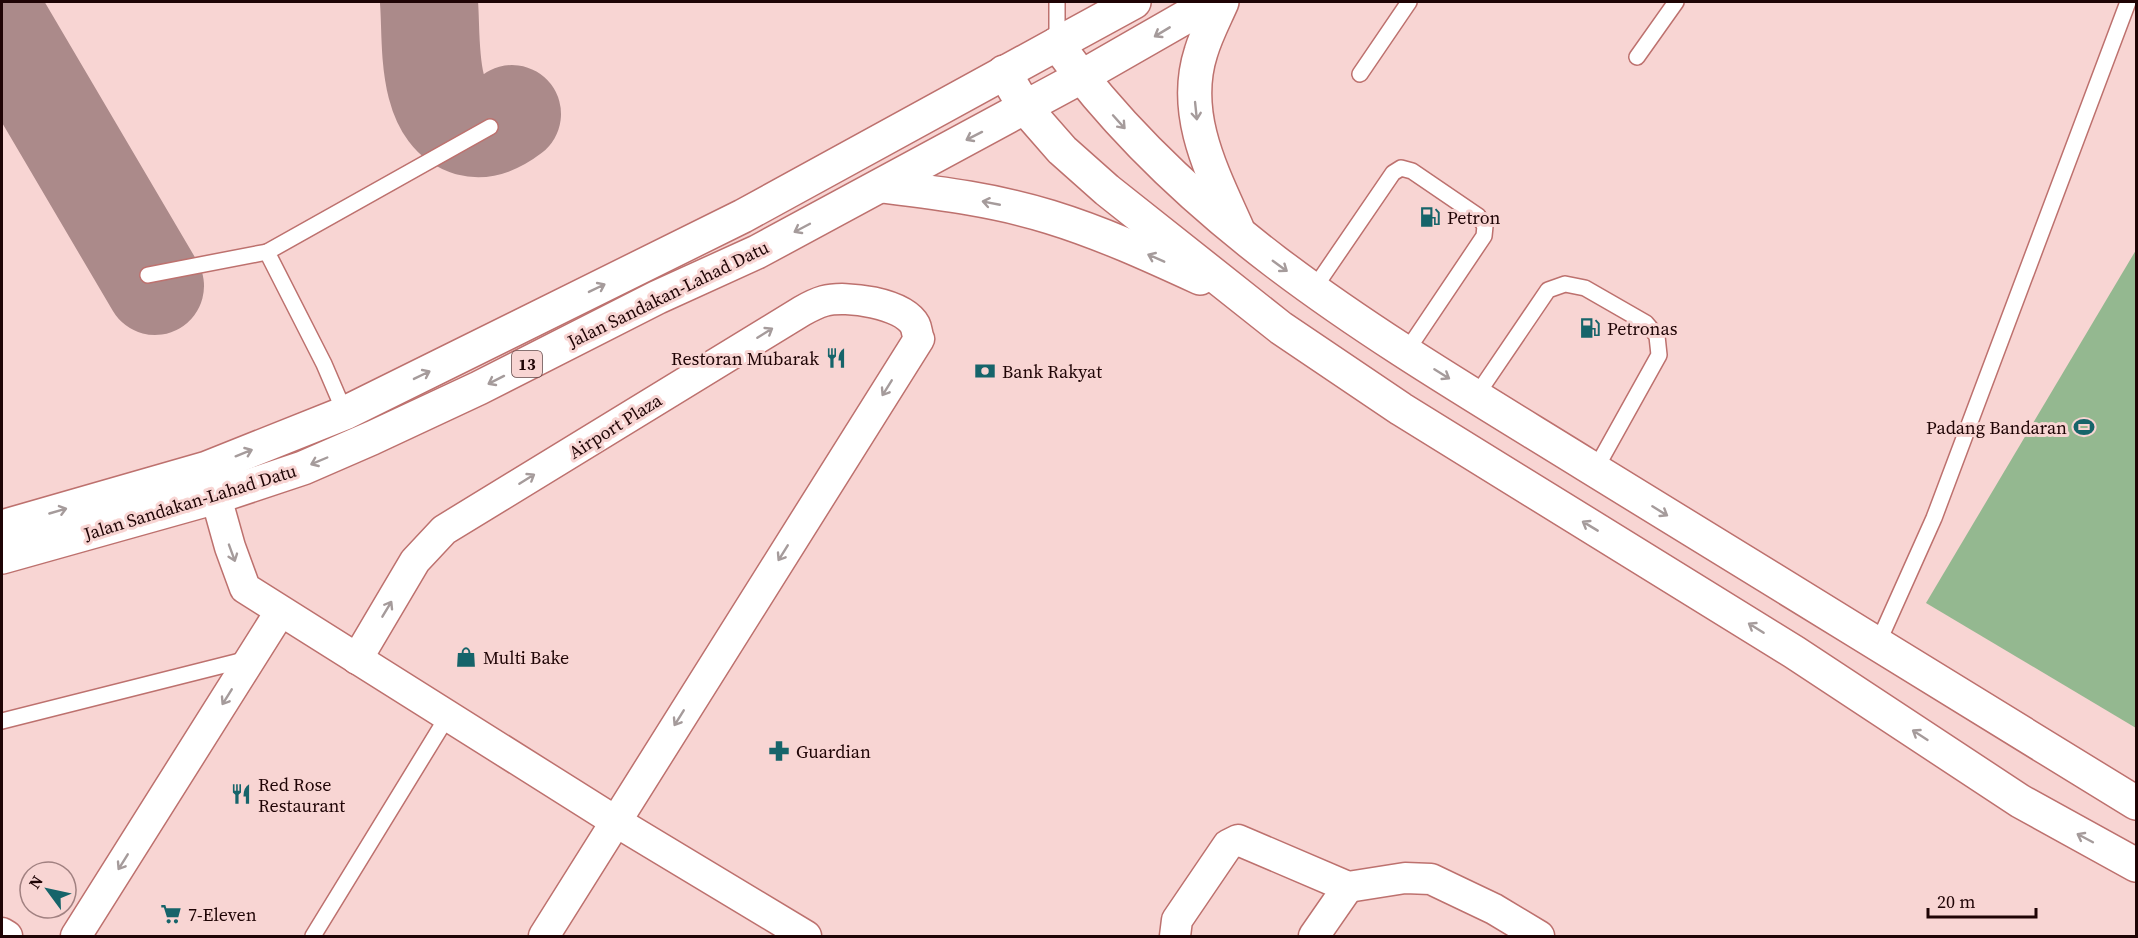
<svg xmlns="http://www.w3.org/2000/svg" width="2138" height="938" font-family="'Source Serif 4',serif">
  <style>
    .green { fill: #94b890 }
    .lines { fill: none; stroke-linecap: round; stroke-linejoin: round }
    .taxiway { stroke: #ab8a8a; stroke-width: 98 }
    .service-casing { stroke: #bd716e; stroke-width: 18 }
    .minor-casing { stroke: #bd716e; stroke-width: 33 }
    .secondary-casing { stroke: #bd716e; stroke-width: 36 }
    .trunk-casing { stroke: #bd716e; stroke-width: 36 }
    .service { stroke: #fff; stroke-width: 15 }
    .minor { stroke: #fff; stroke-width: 30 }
    .secondary { stroke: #fff; stroke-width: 33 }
    .trunk { stroke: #fff; stroke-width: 33 }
    .oneway { stroke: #a59b9b }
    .labels { text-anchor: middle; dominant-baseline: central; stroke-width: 6; stroke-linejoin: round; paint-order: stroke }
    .shield { fill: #f8d5d3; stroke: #604343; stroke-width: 1.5 }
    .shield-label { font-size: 16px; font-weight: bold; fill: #1f0405 }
    .poi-label { font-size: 18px; fill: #1f0405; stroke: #f8d5d3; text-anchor: start }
    .street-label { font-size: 18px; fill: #1f0405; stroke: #f8d5d3 }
  </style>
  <rect width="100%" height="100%" fill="#f8d5d3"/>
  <polygon class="green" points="2136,250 2136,728 1926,603"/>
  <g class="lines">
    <g class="taxiway">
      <path d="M429 2C432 39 425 114 469 127 485 131 499 124 512 114"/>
      <polyline points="2,26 155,286"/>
    </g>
    <g class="service-casing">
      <g id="service">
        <polyline points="1057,2 1057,43"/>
        <polyline points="1637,57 1676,2"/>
        <polyline points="1360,74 1409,2"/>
        <polyline points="148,275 267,252"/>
        <polyline points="1313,290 1393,173 1401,168 1412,171 1478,216 1485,226 1484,236 1406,352"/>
        <polyline points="1476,396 1548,290 1565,284 1585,288 1646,323 1657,336 1659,355 1595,470"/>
        <polyline points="345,413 324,364 267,252 490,127"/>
        <polyline points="1878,643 1934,518 2128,2"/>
        <polyline points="2,721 248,659"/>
        <polyline points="313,936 449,714"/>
      </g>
    </g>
    <g class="minor-casing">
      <g id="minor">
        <polyline points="216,497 230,547 245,588 615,821 806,936"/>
        <path d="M357 659 415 561 444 530 802 311C809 307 817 303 824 301 846 295 903 303 915 325 917 329 917 335 919 339L544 936"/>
        <polyline points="2,933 7,936"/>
        <polyline points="76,936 280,612"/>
        <polyline points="1175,936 1177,920 1228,845 1238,840 1348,887 1405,878 1431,879 1494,909 1539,936"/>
        <polyline points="1314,936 1348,887"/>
      </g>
    </g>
    <g class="secondary-casing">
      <g id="secondary">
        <polyline points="1057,44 1134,2"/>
        <polyline points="1081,77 1212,2"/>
      </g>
    </g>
    <g class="trunk-casing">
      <g id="trunk">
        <path d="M1222 2C1215 18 1206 35 1201 52 1181 114 1212 172 1237 228"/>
        <polyline points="1004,72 1026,109 1062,150 1107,190 1281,328 1401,409 1794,652 2020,801 2136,865"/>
        <path d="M882 186C938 193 996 200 1050 217 1102 233 1150 255 1200 278"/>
        <path d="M2 527 207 468 345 413 743 216 1057 44C1192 232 1393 345 1585 464 1768 578 1953 689 2136 803"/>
        <polyline points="2,557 216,497 303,468 372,438 479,388 658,297 757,252 1081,77"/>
      </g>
    </g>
    <use href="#service" class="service"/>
    <use href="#minor" class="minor"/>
    <use href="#secondary" class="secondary"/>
    <use href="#trunk" class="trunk"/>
  </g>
  <defs><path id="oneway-shaft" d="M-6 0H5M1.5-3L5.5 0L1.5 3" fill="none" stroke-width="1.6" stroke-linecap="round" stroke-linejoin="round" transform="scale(1.5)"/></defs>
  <g class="oneway">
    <use href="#oneway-shaft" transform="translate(1162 32) rotate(149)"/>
    <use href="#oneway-shaft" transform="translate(1196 111) rotate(84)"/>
    <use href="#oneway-shaft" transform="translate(1119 122) rotate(48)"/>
    <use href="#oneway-shaft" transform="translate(974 136) rotate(153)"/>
    <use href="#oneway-shaft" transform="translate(991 203) rotate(-169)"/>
    <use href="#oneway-shaft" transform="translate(802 228) rotate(152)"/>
    <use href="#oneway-shaft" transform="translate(1156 258) rotate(-156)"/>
    <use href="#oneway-shaft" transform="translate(1280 266) rotate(36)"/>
    <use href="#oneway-shaft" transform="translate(597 288) rotate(-26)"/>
    <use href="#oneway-shaft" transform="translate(765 333) rotate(-32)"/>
    <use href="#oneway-shaft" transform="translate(1442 374) rotate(32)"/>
    <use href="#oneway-shaft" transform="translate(422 375) rotate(-26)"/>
    <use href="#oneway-shaft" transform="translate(496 380) rotate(153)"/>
    <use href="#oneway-shaft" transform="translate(887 388) rotate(122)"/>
    <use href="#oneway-shaft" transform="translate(244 453) rotate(-22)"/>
    <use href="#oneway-shaft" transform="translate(319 461) rotate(157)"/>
    <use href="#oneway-shaft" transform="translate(527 479) rotate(-32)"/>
    <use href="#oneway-shaft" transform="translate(58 511) rotate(-16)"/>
    <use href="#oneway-shaft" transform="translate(1660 511) rotate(32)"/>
    <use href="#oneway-shaft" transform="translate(1590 526) rotate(-149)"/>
    <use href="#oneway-shaft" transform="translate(232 553) rotate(70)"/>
    <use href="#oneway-shaft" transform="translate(783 553) rotate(122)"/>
    <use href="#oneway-shaft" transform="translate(387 609) rotate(-59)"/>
    <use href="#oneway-shaft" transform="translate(1756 628) rotate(-148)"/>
    <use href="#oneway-shaft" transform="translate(227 697) rotate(122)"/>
    <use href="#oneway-shaft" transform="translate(679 718) rotate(122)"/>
    <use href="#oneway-shaft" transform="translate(1920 735) rotate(-147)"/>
    <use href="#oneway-shaft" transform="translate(2085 838) rotate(-152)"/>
    <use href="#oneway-shaft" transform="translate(123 862) rotate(122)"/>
  </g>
  <defs>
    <g id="fuel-bare" transform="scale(1.62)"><path d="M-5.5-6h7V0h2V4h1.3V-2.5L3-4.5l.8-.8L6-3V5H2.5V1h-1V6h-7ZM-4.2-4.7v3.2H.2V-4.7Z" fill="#16646a" stroke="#f8d5d3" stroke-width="2.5" paint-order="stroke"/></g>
    <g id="restaurant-bare" transform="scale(1.62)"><path d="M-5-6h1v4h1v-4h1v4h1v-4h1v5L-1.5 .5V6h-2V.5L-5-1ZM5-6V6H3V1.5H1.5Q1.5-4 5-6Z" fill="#16646a" stroke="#f8d5d3" stroke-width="2.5" paint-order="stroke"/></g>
    <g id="bank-bare" transform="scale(1.62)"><path d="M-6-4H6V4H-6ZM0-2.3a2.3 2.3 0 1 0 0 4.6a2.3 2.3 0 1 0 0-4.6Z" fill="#16646a" stroke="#f8d5d3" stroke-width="2.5" paint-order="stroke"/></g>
    <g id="stadium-bare" transform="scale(1.62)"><path d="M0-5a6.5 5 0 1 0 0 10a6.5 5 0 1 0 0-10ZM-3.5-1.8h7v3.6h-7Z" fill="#16646a" stroke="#f8d5d3" stroke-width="2.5" paint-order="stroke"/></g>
    <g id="shop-bare" transform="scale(1.62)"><path d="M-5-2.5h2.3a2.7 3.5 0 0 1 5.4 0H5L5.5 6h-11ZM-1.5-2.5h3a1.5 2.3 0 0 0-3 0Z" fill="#16646a" stroke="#f8d5d3" stroke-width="2.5" paint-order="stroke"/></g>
    <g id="pharmacy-bare" transform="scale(1.62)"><path d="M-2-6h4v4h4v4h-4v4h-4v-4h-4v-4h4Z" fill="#16646a" stroke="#f8d5d3" stroke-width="2.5" paint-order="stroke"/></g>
    <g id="supermarket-bare" transform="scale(1.62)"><path d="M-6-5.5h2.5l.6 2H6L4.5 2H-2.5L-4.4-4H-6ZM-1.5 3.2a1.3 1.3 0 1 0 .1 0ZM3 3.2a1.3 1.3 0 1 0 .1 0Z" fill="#16646a" stroke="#f8d5d3" stroke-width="2.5" paint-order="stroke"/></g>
  </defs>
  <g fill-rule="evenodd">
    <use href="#fuel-bare" x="1430" y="217"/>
    <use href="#fuel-bare" x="1590" y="328"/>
    <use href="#restaurant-bare" x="836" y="358"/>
    <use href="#bank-bare" x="985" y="371"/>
    <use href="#stadium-bare" x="2084" y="427"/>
    <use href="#shop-bare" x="466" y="657"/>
    <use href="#pharmacy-bare" x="779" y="751"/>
    <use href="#restaurant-bare" x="241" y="794"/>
    <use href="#supermarket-bare" x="171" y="914"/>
  </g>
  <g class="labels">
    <rect class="shield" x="512" y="351" width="30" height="26" rx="4.5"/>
    <g class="shield-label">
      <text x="527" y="364">13</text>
    </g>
    <g class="poi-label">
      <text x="1447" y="217">Petron</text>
      <text x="1607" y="328">Petronas</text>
      <text x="819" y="358" text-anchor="end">Restoran Mubarak</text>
      <text x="1002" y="371">Bank Rakyat</text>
      <text x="2067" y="427" text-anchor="end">Padang Bandaran</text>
      <text x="483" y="657">Multi Bake</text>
      <text x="796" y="751">Guardian</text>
      <text x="258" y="784">Red Rose<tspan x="258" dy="21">Restaurant</tspan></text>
      <text x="188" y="914">7-Eleven</text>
    </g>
    <g class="street-label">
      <text transform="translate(668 294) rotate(-26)">Jalan Sandakan-Lahad Datu</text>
      <text transform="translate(615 426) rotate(-32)">Airport Plaza</text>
      <text transform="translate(190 502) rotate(-17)">Jalan Sandakan-Lahad Datu</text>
    </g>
  </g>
  <rect width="2138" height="938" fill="none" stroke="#1f0405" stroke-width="6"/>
  <g transform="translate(48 890) rotate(303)"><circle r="28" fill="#f8d5d3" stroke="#a18181" stroke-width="1.5"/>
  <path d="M0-4.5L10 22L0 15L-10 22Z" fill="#16646a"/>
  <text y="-9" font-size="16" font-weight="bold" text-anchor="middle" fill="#1f0405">N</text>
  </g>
  <path d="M1928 908v9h108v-9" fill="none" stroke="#1f0405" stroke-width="3"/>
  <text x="1937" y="908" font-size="18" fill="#1f0405" stroke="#f8d5d3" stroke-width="4.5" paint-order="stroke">20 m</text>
</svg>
